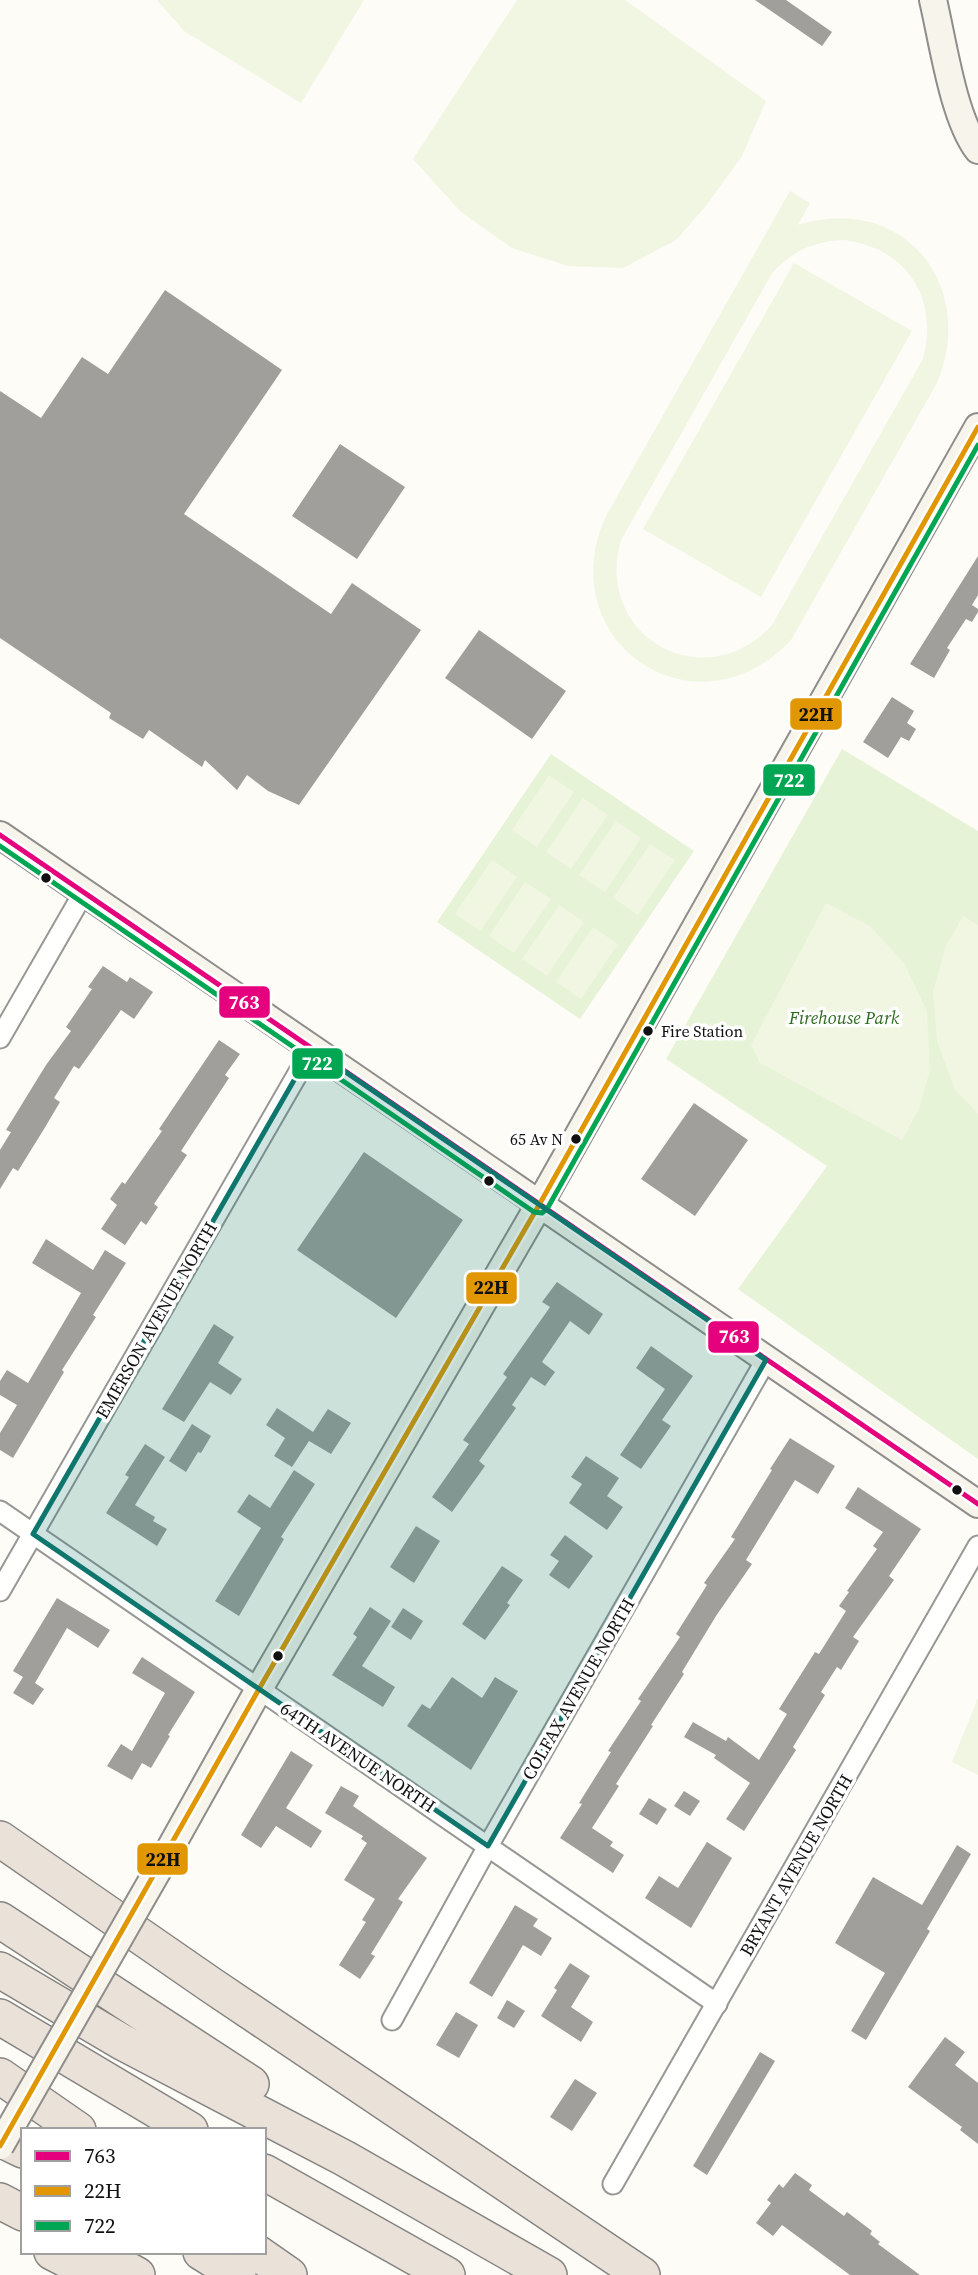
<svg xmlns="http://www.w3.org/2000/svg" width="978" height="2275" font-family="'Source Serif 4',serif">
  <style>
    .green { fill: #e7f3d7 }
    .pitch { fill: #f0f6e1; fill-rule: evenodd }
    .building { fill: #a19f9c }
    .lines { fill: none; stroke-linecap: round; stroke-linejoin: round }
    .street-casing { stroke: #979795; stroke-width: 23 }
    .secondary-casing { stroke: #8e8d8b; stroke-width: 30 }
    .highway-casing { stroke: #858482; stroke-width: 38 }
    .street { stroke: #fffffe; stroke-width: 19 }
    .secondary { stroke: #f6f4eb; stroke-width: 26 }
    .highway { stroke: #eae1d8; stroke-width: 35 }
    .secondary-bridge-casing { stroke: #8e8d8b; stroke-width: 30; stroke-linecap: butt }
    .secondary-bridge { stroke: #f6f4eb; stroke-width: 26 }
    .bus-1-casing { stroke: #fff; stroke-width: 10 }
    .bus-2-casing { stroke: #fff; stroke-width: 10 }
    .bus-3-casing { stroke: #fff; stroke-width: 10 }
    .bus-1 { stroke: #e5007d; stroke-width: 5 }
    .bus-2 { stroke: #e09702; stroke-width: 5 }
    .bus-3 { stroke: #00a651; stroke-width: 5 }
    .marked { fill: #0f766e; fill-opacity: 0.2; stroke: #0f766e; stroke-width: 5; stroke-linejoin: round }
    .bus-dot { fill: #111; stroke: #fff; stroke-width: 2.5 }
    .labels { text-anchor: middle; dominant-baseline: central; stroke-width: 7; stroke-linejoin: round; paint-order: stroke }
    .bus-label { font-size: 16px; fill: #111; stroke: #fff; text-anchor: start }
    .park-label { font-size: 18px; font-style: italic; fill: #2f6b1f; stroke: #fff }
    .street-label { font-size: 18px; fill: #111; stroke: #fff }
    .line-badge { stroke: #fff; stroke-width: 2.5 }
    .badge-label { font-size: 19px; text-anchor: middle; font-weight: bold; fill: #fff }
    .pale-badge-label { font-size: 19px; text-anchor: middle; font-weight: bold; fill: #111 }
  </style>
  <rect width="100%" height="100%" fill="#fdfcf7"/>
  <g class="green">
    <polygon points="842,749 978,831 978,1459 738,1289 827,1166 666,1059"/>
    <polygon points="551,754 694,851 580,1019 437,922"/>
  </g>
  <g class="pitch">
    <polygon points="157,0 364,0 301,103 184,31"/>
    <polygon points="517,0 625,0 766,101 742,156 705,207 676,240 623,268 568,266 512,248 461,212 413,159"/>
    <path d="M790 191 810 203 798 225C902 192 978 284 937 383L791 640C697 741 549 642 606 516ZM844 240C907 248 939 298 923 359L772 625C704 699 593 636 621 540L772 273C792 251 814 241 844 240Z"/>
    <polygon points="794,263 912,331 761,597 643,529"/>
    <polygon points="549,775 574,792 537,847 512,830"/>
    <polygon points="583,798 608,815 571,869 546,852"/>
    <polygon points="616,821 641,838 605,892 579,875"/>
    <polygon points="650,844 675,860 638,915 613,898"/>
    <polygon points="492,860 517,877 480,931 455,914"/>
    <polygon points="525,882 551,899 514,953 489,936"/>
    <polygon points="826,903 870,926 904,963 927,1011 930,1070 919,1109 902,1140 760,1063 751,1045"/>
    <polygon points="559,905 584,922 547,976 522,959"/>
    <polygon points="963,916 978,925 978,1114 955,1090 937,1041 933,992 945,948"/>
    <polygon points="593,927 618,944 581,999 556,982"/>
    <polygon points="978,1698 978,1775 952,1762"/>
  </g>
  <g class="building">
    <polygon points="755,0 786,0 832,32 822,46"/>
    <polygon points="165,290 282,370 184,514 331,614 352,583 421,630 299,805 268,791 247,775 237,790 205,760 202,767 149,730 143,739 109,718 111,713 0,638 0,391 41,418 82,357 108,374"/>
    <polygon points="340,444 405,487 357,559 292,516"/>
    <polygon points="978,556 978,595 972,605 978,609 978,612 972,622 966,619 947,648 950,650 934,678 910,664"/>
    <polygon points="479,630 566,691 532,739 445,678"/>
    <polygon points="892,697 914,711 907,723 916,729 909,741 901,737 888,758 863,742"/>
    <polygon points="103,966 127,982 130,977 153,992 134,1019 121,1010 79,1069 74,1066 54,1098 60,1102 44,1129 18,1171 13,1168 0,1189 0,1150 11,1132 6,1130 46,1065 71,1031 66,1027 92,989 88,987"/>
    <polygon points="219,1040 240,1054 225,1075 229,1078 181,1151 187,1155 154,1204 158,1207 146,1225 141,1221 125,1245 101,1229 117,1205 110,1199 122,1182 125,1184 162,1131 159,1129"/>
    <polygon points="694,1103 748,1140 695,1216 641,1179"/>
    <polygon points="364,1152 463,1220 396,1318 297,1250"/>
    <polygon points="46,1239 93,1270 105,1250 126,1263 93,1315 96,1317 62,1370 64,1372 13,1458 0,1450 0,1433 17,1405 0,1395 0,1381 7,1370 28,1383 81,1293 32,1263"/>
    <polygon points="557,1282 603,1314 589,1335 570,1321 542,1362 555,1372 545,1386 531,1377 512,1405 516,1408 479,1461 485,1466 452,1512 432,1497 469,1444 463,1440 507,1377 503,1374 550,1307 542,1302"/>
    <polygon points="214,1324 234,1337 218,1363 242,1379 231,1395 210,1382 184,1422 162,1409"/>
    <polygon points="651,1346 693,1376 662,1420 671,1426 641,1469 620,1455 665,1389 636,1368"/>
    <polygon points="277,1408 313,1432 328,1409 351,1423 331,1454 309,1441 292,1467 274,1456 285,1438 266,1425"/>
    <polygon points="192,1424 211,1436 201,1453 198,1452 186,1472 169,1461"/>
    <polygon points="790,1438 835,1466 818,1494 795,1480 746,1560 752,1564 716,1616 682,1672 684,1674 651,1725 653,1726 616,1784 619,1786 592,1828 613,1842 610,1846 624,1855 613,1873 560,1838 582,1804 579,1803 611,1752 608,1751 641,1701 638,1699 680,1637 676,1634 707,1585 704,1583 735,1539 731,1537 772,1470 770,1469"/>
    <polygon points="145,1444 165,1457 135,1505 155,1517 153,1521 167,1529 157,1546 106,1513 129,1477 125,1475"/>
    <polygon points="586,1456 619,1478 607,1496 623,1507 607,1530 569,1503 582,1484 571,1477"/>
    <polygon points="294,1470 315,1484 281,1537 284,1539 239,1616 215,1601 261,1528 237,1512 249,1494 270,1508"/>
    <polygon points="858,1487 921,1529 889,1576 894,1580 853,1637 859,1641 841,1670 837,1667 821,1692 825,1695 793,1747 796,1750 744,1831 726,1819 750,1783 714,1758 716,1755 684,1737 693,1722 726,1741 728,1737 759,1760 787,1714 779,1709 815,1652 819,1654 846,1611 839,1606 849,1592 847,1591 877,1549 873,1546 883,1532 845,1508"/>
    <polygon points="416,1526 440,1541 414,1583 390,1567"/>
    <polygon points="565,1535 593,1556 569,1589 549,1575 559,1561 550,1555"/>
    <polygon points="502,1566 523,1580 507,1603 510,1605 485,1640 462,1624"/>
    <polygon points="57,1598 110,1630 98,1648 67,1628 35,1683 44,1689 33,1705 13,1693 23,1677 13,1671"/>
    <polygon points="370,1607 391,1621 362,1666 395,1687 383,1707 332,1675 357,1637 353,1634"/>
    <polygon points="403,1608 423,1621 411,1640 391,1627"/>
    <polygon points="142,1657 195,1692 168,1735 170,1736 151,1768 142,1763 132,1780 107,1766 121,1744 132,1751 165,1693 132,1673"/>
    <polygon points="452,1677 482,1698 495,1677 518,1691 471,1770 407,1726 422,1704 430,1709"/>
    <polygon points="291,1751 313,1765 286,1808 322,1831 311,1848 276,1826 261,1848 241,1835"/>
    <polygon points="341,1786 359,1796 353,1806 427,1858 398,1899 403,1902 371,1954 375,1956 360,1979 339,1965 366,1922 362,1920 375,1899 344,1880 367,1843 361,1839 363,1836 325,1813"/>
    <polygon points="684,1791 700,1801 690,1816 674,1806"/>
    <polygon points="649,1798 667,1809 657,1825 639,1814"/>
    <polygon points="707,1842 732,1858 691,1928 645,1898 659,1876 678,1888"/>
    <polygon points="957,1845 971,1854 927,1929 930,1931 866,2040 851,2031 885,1973 835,1943 873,1877 922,1905"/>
    <polygon points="515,1905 538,1919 533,1926 552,1938 541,1956 523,1945 492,1997 469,1983"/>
    <polygon points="570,1963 590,1976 571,2007 593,2022 581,2042 541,2016 557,1990 554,1988"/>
    <polygon points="507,2000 525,2011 514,2028 497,2018"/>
    <polygon points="456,2012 478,2025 459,2058 436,2045"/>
    <polygon points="945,2037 965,2052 955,2065 978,2083 978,2144 960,2130 962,2127 908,2087"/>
    <polygon points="760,2052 775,2061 707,2175 693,2166"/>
    <polygon points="575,2079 597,2093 572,2131 550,2117"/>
    <polygon points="795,2173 812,2185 809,2190 844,2216 847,2212 872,2231 870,2234 880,2242 878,2244 920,2275 850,2275 782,2225 773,2236 756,2223 771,2203 767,2200 779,2184 783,2188"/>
  </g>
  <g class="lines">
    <g class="street-casing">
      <g id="street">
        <polyline points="0,1038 84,892"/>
        <polyline points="0,1511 717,2004"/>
        <polyline points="0,1591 312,1049"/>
        <polyline points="392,2020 488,1846 766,1360"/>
        <polyline points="613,2184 978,1546"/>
      </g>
    </g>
    <g class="secondary-casing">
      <g id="secondary">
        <path d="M933 0C943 42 953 117 978 150"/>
        <polyline points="0,835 978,1504"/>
        <polyline points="158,1870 259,1689 539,1205 978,427"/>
      </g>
    </g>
    <g class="highway-casing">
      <g id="highway">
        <polyline points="0,1839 211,1985 642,2275"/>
        <polyline points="0,1920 251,2084"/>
        <polyline points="0,1970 122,2042 344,2158 549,2275"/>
        <polyline points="0,2017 190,2130"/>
        <polyline points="0,2076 78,2130"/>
        <polyline points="0,2139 23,2150"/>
        <polyline points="264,2172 447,2275"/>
        <polyline points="0,2201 23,2213"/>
        <polyline points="52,2252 97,2275"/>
        <polyline points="95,2252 137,2275"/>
        <polyline points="201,2252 238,2275"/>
        <polyline points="256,2252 289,2275"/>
      </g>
    </g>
    <use href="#street" class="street"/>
    <use href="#secondary" class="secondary"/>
    <use href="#highway" class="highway"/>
    <g class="secondary-bridge-casing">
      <polyline id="secondary-bridge" points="0,2146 158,1870"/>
    </g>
    <use href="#secondary-bridge" class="secondary-bridge"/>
    <g class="bus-1-casing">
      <polyline id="bus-1" points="0,835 978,1504"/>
    </g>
    <g class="bus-2-casing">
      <polyline id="bus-2" points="0,2146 259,1689 539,1205 978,427"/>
    </g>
    <g class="bus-3-casing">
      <polyline id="bus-3" points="0,846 534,1212 542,1213 547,1209 978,445"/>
    </g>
    <use href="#bus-1" class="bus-1"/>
    <use href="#bus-2" class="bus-2"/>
    <use href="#bus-3" class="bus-3"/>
  </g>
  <path class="marked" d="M312 1049 766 1360 488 1846 33 1534Z"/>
  <g class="bus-dot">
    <circle cx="46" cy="878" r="6"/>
    <circle cx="648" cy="1031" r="6"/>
    <circle cx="576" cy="1139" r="6"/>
    <circle cx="489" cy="1181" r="6"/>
    <circle cx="957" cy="1490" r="6"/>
    <circle cx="278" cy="1656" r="6"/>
  </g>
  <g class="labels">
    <g class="bus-label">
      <text x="661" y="1031">Fire Station</text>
      <text x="563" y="1139" text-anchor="end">65 Av N</text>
    </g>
    <g class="park-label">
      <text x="844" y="1017">Firehouse Park</text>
    </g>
    <g class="street-label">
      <text transform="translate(156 1320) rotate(-60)">EMERSON AVENUE NORTH</text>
      <text transform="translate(578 1689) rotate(-60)">COLFAX AVENUE NORTH</text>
      <text transform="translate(358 1757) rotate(34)">64TH AVENUE NORTH</text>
      <text transform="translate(796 1865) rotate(-60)">BRYANT AVENUE NORTH</text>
    </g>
  </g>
  <g class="line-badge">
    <rect x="789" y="697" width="54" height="34" rx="7" fill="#e09702"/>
    <rect x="762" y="763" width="54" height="34" rx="7" fill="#00a651"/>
    <rect x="218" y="985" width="53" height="34" rx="7" fill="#e5007d"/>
    <rect x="291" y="1047" width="53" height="33" rx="7" fill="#00a651"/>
    <rect x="465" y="1271" width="53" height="34" rx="7" fill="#e09702"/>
    <rect x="707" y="1320" width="53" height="34" rx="7" fill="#e5007d"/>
    <rect x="136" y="1842" width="53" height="34" rx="7" fill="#e09702"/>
  </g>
  <g class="badge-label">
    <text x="789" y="787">722</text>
    <text x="244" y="1009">763</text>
    <text x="317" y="1070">722</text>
    <text x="734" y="1343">763</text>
  </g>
  <g class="pale-badge-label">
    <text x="816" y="721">22H</text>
    <text x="491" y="1294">22H</text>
    <text x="163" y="1866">22H</text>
  </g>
  <rect x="21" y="2128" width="245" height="126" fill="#ffffff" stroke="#a0a0a0" stroke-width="2"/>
  <rect x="35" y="2151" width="35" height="10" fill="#e5007d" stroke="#a0a0a0" stroke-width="2"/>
  <text x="84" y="2163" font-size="21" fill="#111111">763</text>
  <rect x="35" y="2186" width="35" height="10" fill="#e09702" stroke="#a0a0a0" stroke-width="2"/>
  <text x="84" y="2198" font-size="21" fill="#111111">22H</text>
  <rect x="35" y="2221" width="35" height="10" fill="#00a651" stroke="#a0a0a0" stroke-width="2"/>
  <text x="84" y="2233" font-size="21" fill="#111111">722</text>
</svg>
